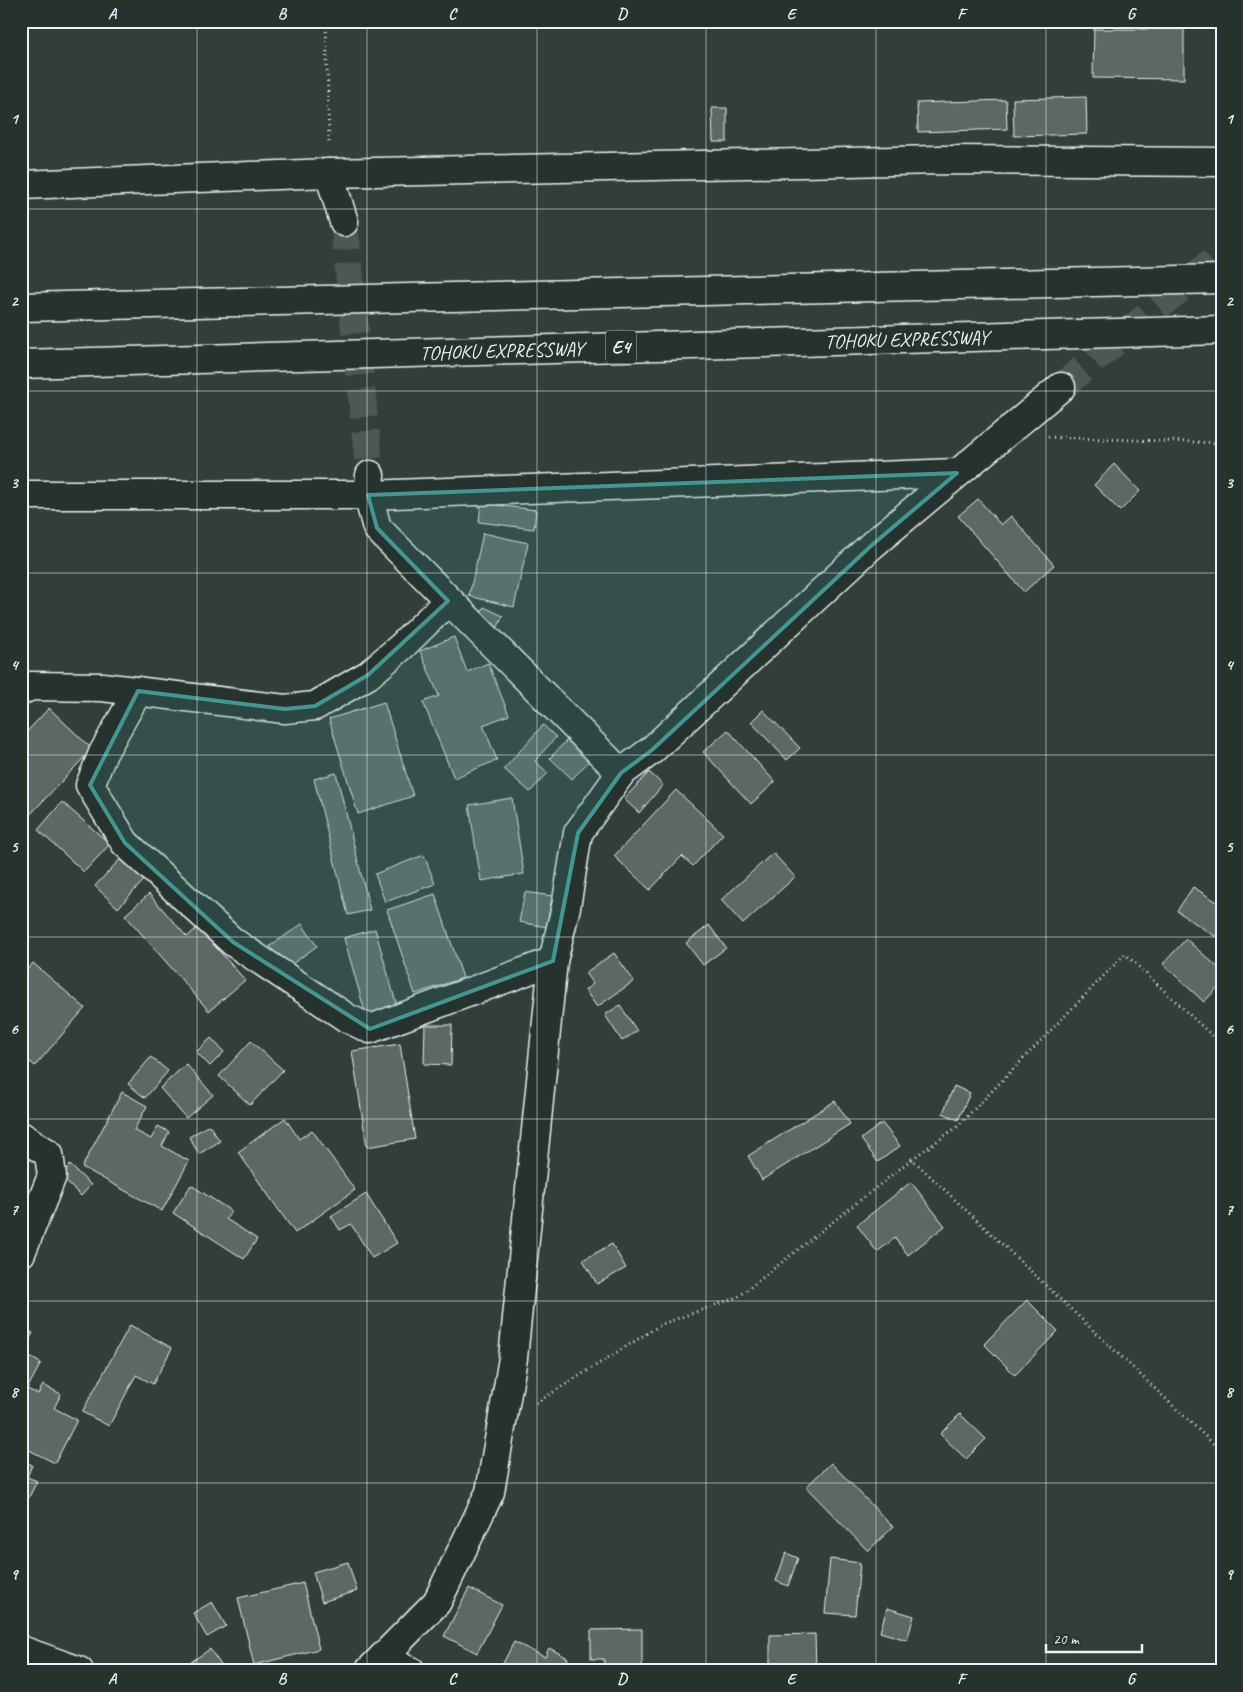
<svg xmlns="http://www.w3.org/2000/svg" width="1243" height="1692" font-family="Caveat,sans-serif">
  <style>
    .building { fill: #5c6865; stroke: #e8f1f8 }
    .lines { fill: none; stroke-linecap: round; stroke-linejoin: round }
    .street-tunnel { stroke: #4d5956; stroke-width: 28; stroke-dasharray: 28 14; stroke-linecap: butt }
    .street-casing { stroke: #e8f1f8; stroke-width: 31 }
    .highway-casing { stroke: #e8f1f8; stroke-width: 31 }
    .path { stroke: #e8f1f8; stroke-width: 3; stroke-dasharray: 1 4; stroke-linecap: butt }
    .street { stroke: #26332d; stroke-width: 28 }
    .highway { stroke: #26332d; stroke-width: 28 }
    .marked { fill: #459590; fill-opacity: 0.2; stroke: #459590; stroke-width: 4; stroke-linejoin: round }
    .grid { fill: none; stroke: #e8f1f8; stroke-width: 1; stroke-opacity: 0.55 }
    .labels { text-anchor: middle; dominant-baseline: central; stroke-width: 5; stroke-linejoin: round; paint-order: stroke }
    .shield { fill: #26332d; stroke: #aeb8bb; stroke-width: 1 }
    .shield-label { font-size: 19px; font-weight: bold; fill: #e8f1f8 }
    .street-label { font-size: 20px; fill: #e8f1f8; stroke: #26332d }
    .neatline { fill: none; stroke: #e8f1f8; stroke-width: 2 }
    .grid-label { font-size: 16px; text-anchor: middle; font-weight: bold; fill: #e8f1f8 }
  </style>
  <rect width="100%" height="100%" fill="#323e39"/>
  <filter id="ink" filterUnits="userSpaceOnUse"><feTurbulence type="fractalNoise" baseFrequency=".02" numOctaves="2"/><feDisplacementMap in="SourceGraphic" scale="10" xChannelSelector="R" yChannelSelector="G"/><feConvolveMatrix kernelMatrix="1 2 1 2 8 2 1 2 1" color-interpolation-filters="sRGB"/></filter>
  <g filter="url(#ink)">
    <g class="building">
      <polygon points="1218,21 1222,21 1222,117 1219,118"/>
      <polygon points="1094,29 1184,29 1184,79 1093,78"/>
      <polygon points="1086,97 1087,134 1014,136 1013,99"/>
      <polygon points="1006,100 1007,129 918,132 917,103"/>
      <polygon points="712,108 727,108 727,142 713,142"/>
      <polygon points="1114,464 1140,491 1120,511 1094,485"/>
      <polygon points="978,499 1001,525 1011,516 1054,565 1024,592 958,516"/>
      <polygon points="481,503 536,510 534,529 479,522"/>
      <polygon points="483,533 528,543 514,607 469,596"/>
      <polygon points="484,607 503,616 496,631 476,623"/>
      <polygon points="454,637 467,672 488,663 509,715 483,725 497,760 454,778 423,702 439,696 420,651"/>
      <polygon points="384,702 413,796 358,814 329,719"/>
      <polygon points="49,708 92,749 26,819 21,815 21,738"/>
      <polygon points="763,710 800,748 787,760 751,722"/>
      <polygon points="543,725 556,737 535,761 548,773 530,792 504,769"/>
      <polygon points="728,730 775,782 751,804 703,752"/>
      <polygon points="568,739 590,760 572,779 550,758"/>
      <polygon points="649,772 663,785 639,813 624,799"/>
      <polygon points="336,773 370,910 348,915 314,779"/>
      <polygon points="676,790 723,834 693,866 682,856 650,890 614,856"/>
      <polygon points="512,798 524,874 481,881 469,805"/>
      <polygon points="62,802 110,844 84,872 38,830"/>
      <polygon points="773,853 795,877 743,924 721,900"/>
      <polygon points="124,855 147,877 118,908 95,886"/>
      <polygon points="424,855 435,884 385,902 375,874"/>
      <polygon points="1193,887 1222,905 1222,928 1216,937 1177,911"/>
      <polygon points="525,892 552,896 547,927 519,922"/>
      <polygon points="149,894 187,937 198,927 245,980 209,1011 125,915"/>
      <polygon points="435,894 463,978 415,994 387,910"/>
      <polygon points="302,924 317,946 285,969 270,946"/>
      <polygon points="709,925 726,948 703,965 686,943"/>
      <polygon points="375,929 397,1006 366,1015 344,938"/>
      <polygon points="1186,939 1222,971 1222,983 1204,1002 1163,964"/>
      <polygon points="614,953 634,981 597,1007 585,990 593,984 585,973"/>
      <polygon points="33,963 85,1008 35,1066 21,1054 21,977"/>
      <polygon points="620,1005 637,1031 622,1041 605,1015"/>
      <polygon points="425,1025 452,1025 451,1065 424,1064"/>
      <polygon points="211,1038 224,1052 210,1066 196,1052"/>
      <polygon points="251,1041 283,1070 250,1105 219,1076"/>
      <polygon points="400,1044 415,1139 367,1147 352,1051"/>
      <polygon points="151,1057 168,1071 145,1098 128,1084"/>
      <polygon points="186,1064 213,1095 186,1118 160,1088"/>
      <polygon points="954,1086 970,1093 958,1120 943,1113"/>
      <polygon points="122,1092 147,1106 134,1130 151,1139 158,1126 169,1132 162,1146 189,1161 162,1211 82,1167"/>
      <polygon points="835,1101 850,1124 762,1180 748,1156"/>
      <polygon points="285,1118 299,1139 312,1130 355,1190 295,1233 238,1152"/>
      <polygon points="882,1123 900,1146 878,1162 861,1139"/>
      <polygon points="209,1125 220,1141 199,1154 189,1137"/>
      <polygon points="70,1165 91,1185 81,1196 60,1176"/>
      <polygon points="911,1182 945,1226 908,1255 895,1238 877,1252 857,1225"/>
      <polygon points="191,1185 231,1211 226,1219 257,1239 244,1259 173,1213"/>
      <polygon points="366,1194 397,1243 372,1258 351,1224 340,1230 331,1216"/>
      <polygon points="612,1244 626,1268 597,1284 583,1260"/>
      <polygon points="1027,1300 1058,1331 1015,1375 984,1344"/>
      <polygon points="130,1325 172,1348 153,1384 136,1375 109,1426 82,1412"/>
      <polygon points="21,1327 33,1333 22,1353 41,1363 27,1389 38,1394 43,1385 61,1394 54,1408 77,1420 55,1463 21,1446"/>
      <polygon points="960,1414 986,1439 966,1459 940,1434"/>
      <polygon points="21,1459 32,1465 27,1477 37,1481 28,1499 22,1496 21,1497"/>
      <polygon points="831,1463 893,1527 868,1551 806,1487"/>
      <polygon points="786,1553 798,1558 788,1586 776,1581"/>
      <polygon points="830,1559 860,1563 855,1615 825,1613"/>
      <polygon points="348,1562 357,1591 322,1602 313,1572"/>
      <polygon points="303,1583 319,1649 254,1665 238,1598"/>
      <polygon points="469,1588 502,1605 477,1653 444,1636"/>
      <polygon points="212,1602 226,1626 207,1637 193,1613"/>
      <polygon points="887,1608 914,1616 907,1640 880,1632"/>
      <polygon points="642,1629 642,1671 604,1671 604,1659 591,1659 591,1630"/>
      <polygon points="815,1634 816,1671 770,1671 770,1635"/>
      <polygon points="514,1642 545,1657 549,1648 568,1658 563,1670 565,1671 499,1671"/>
      <polygon points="210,1649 225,1671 178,1671"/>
    </g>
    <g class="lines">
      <g class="street-tunnel">
        <polyline points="344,222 370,475"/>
        <polyline points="1061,387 1222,254"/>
      </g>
      <g class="street-casing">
        <g id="street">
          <polyline points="329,173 344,222"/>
          <polyline points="21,185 329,173 939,160 1222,162"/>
          <polyline points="370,475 368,495 377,528 621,773"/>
          <polyline points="21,495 368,495 957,473"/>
          <polyline points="21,691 31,686 102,687 285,709 315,706 368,675 401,647 448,601"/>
          <polyline points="138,691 103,753 90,785 125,843 233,942 347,1018 370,1029 553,961"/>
          <polyline points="21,1136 49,1154 52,1176 21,1253"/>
          <polyline points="21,1650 79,1671"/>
          <polyline points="369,1671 437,1602 490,1492 513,1358 553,961 566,907 578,833 621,773 652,750 872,545 1061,387"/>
          <polyline points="383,1671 383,1657 411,1671"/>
        </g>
      </g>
      <g class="highway-casing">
        <g id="highway">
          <polyline points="21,307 1222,279"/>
          <path id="s1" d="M21 364 1222 330"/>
        </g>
      </g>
      <g class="path">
        <polyline points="326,21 329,142"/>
        <polyline points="1048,437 1222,443"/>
        <polyline points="912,1159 957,1127 1125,954 1222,1045"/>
        <polyline points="536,1403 662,1324 738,1297 912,1159 1222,1452"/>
      </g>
      <use href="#street" class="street"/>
      <use href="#highway" class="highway"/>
    </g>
  </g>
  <path class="marked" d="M957 473 872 545 652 750 621 773 578 833 553 961 370 1029 233 942 125 843 90 785 138 691 285 709 315 706 368 675 448 601 377 528 368 495Z"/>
  <path class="grid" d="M197 21V1671M367 21V1671M537 21V1671M706 21V1671M876 21V1671M1046 21V1671M21 209H1222M21 391H1222M21 573H1222M21 755H1222M21 937H1222M21 1119H1222M21 1301H1222M21 1483H1222"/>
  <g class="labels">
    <rect class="shield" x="606" y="330.5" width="30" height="33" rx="4"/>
    <g class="shield-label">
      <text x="621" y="347">E4</text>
    </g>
    <g class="street-label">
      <text stroke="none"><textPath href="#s1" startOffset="886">TOHOKU EXPRESSWAY</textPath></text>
      <text stroke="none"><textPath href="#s1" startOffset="481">TOHOKU EXPRESSWAY</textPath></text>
    </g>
  </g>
  <rect width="1243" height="1692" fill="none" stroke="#26332d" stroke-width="55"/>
  <path d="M1046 1644v8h96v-8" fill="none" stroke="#e8f1f8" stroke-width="2.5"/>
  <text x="1053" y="1644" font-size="15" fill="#e8f1f8" stroke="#26332d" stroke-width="4" paint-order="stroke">20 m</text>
  <rect x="28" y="28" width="1188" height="1636" class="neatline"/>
  <g class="grid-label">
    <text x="112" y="19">A</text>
    <text x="282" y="19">B</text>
    <text x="452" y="19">C</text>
    <text x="622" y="19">D</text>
    <text x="791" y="19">E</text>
    <text x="961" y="19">F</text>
    <text x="1131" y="19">G</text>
    <text x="14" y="124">1</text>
    <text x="1229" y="124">1</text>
    <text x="14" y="306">2</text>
    <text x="1229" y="306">2</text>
    <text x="14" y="488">3</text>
    <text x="1229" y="488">3</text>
    <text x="14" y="670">4</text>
    <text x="1229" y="670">4</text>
    <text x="14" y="852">5</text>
    <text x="1229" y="852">5</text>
    <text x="14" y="1034">6</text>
    <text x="1229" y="1034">6</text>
    <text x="14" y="1215">7</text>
    <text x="1229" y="1215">7</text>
    <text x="14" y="1397">8</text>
    <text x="1229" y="1397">8</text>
    <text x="14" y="1579">9</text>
    <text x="1229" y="1579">9</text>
    <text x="112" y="1684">A</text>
    <text x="282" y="1684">B</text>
    <text x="452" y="1684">C</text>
    <text x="622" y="1684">D</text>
    <text x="791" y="1684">E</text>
    <text x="961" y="1684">F</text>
    <text x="1131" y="1684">G</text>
  </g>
</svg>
